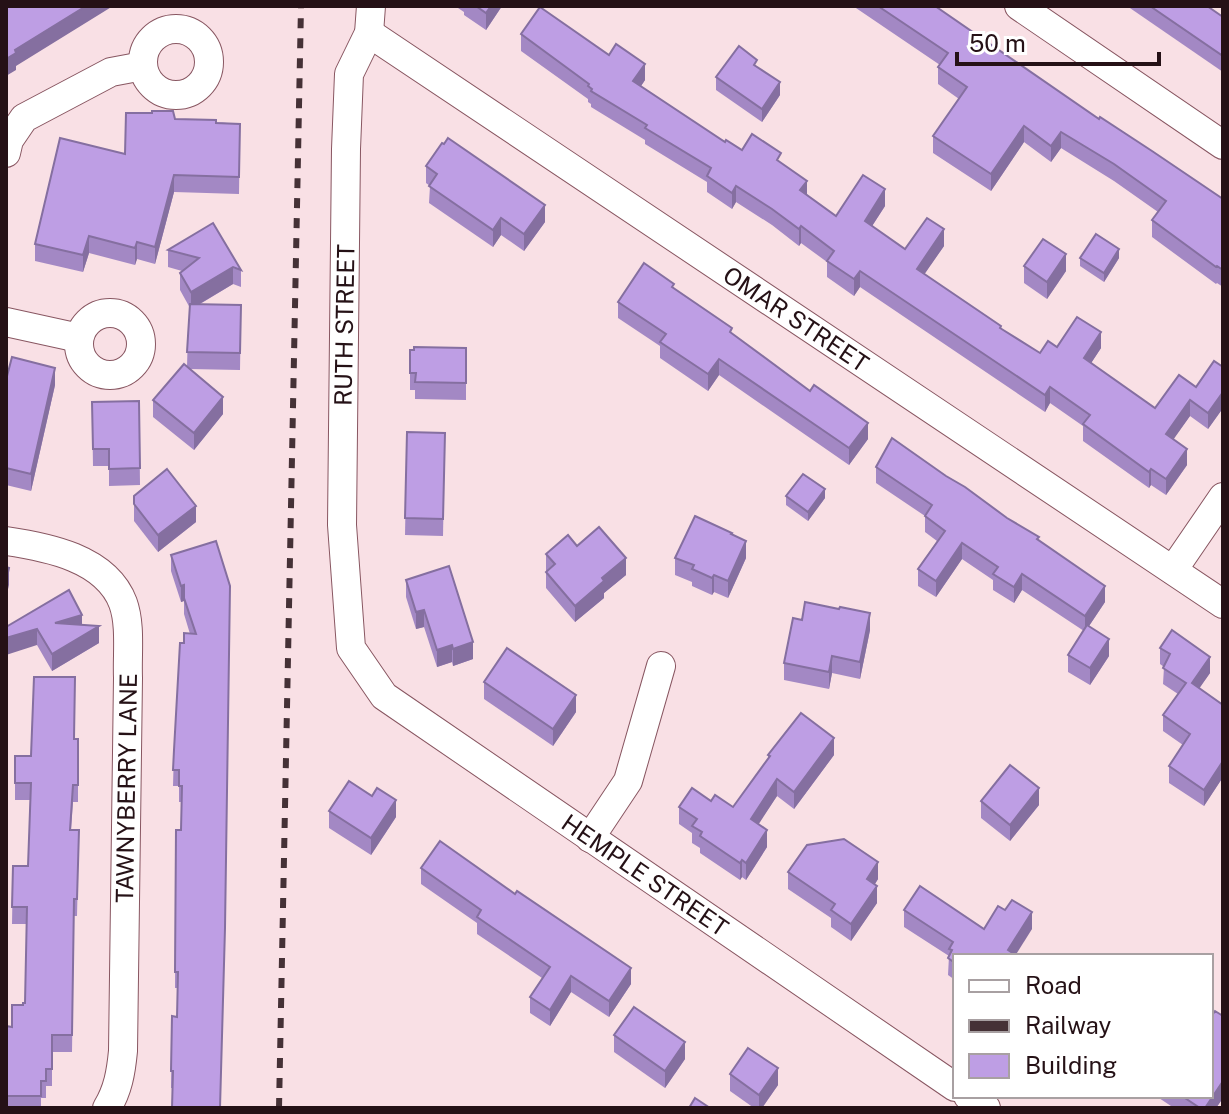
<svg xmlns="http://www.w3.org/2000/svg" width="1229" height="1114" font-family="'Public Sans',sans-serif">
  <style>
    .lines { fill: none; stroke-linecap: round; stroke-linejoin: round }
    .minor-casing { stroke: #885661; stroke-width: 30 }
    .minor { stroke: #fff; stroke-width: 28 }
    .rail { stroke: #453136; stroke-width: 6; stroke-dasharray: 10 10; stroke-linecap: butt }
    .wall { fill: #a388c4 }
    .shaded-wall { fill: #856fa0 }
    .building { fill: #be9ee4; stroke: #856fa0; stroke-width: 2 }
    .labels { text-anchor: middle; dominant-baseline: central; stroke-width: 7; stroke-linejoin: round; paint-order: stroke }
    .street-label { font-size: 24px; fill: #251116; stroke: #fff }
  </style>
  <rect width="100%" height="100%" fill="#f9e0e5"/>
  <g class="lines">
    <g class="minor-casing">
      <g id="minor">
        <path id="s1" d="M371 6 369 33 349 74 346 149 342 525 351 648 384 696 955 1087"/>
        <polyline points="1019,6 1223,145"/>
        <circle cx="176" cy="62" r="33"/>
        <path id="s2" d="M369 33 1223 604"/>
        <polyline points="6,153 9,140 24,118 111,72 143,66"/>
        <circle cx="110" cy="344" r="31"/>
        <polyline points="6,322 79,338"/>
        <path d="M6 541C47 547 106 558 123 603 131 625 127 654 128 678L123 1051C121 1072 118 1090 107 1108"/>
        <polyline points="1173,570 1223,497"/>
        <polyline points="590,838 628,781 661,666"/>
        <polyline points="968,1096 986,1108"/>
      </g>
    </g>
    <use href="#minor" class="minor"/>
    <polyline class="rail" points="279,1108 301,6"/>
  </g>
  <g class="wall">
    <polygon points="455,6 502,6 486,30 464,15 464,12"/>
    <polygon points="853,6 935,6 1099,119 1223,199 1223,287 1217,283 1216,284 1152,237 1152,220 1158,212 1114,181 1061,148 1051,162 1024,142 991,191 933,153 933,136 959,99 938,84 938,67 940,65"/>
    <polygon points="1127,6 1207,6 1223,17 1223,72"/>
    <polygon points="521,34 645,80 641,86 725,142 742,150 781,163 807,195 836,216 885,206 872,226 905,249 944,246 924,274 1001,329 1040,353 1057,347 1101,348 1091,363 1155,408 1196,387 1223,367 1223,408 1208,429 1190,416 1173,439 1187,465 1166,495 1151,485 1149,488 1083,441 1083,426 1050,403 1045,412 860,287 854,296 827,277 827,262 801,243 799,246 772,225 736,202 732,209 707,192 707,182 645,144 645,140 591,107 591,104 588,102 588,99 521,51"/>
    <polygon points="757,67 780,95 762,122 716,90 716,77"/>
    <polygon points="175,119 240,124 239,194 174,192 155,264 137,259 135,265 89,253 83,272 35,261 35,244 125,154"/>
    <polygon points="426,166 545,222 524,251 501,235 493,247 429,203 430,186 426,183"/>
    <polygon points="168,250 241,270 241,287 233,284 200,304 241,305 240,370 189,369 223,414 194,450 153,417 153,400 187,367 188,329 190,329 190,308 180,290 180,273 182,271 168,267"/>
    <polygon points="1080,258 1119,258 1104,282 1080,266"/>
    <polygon points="1024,266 1066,271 1047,299 1024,283"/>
    <polygon points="674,289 868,439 849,465 719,375 708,391 660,358 660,346 618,318 618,302"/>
    <polygon points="466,348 466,400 415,399 415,390 410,390 410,350"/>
    <polygon points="6,380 55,385 31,491 6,485"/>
    <polygon points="139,401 140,485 109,486 109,466 93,466 92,402"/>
    <polygon points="407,432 445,433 443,536 405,535"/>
    <polygon points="876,467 1039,540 1105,602 1089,626 1109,656 1090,685 1068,672 1068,655 1084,631 1022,590 1014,603 993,590 993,580 962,559 936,597 918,586 918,569 937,541 925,532 925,516 876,483"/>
    <polygon points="134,496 196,522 158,552 134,521"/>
    <polygon points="786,496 825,498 808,521 786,505"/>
    <polygon points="732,535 746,558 728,598 714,592 712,595 692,586 692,582 675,575 675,558"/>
    <polygon points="216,541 172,1088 171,1088 172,1016 177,1017 178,988 175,988 176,830 181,830 181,802 179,802 179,786 173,786 174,750 184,643 190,634 184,614 184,601 181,602 171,571 171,555"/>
    <polygon points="577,546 626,575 604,593 604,598 575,622 546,588 546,554"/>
    <polygon points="406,580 473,659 453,666 452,662 437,667 424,627 416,629 406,597"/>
    <polygon points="839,609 870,630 860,679 832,673 829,689 784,680 784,663 802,620"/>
    <polygon points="82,625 99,643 52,671 37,645 6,627"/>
    <polygon points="1160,648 1210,673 1199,688 1223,705 1223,777 1204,806 1169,783 1169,766 1183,745 1163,731 1163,715 1178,694 1163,684 1164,667 1160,664"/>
    <polygon points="484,682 576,712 553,746 484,699"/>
    <polygon points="75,739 78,739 78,802 73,802 71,830 79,830 77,916 74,916 72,1052 52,1052 52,1086 46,1086 46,1098 41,1098 41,1108 6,1108 6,1026 12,1027 23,1005 25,1003 27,924 12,924 13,866 28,866 30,800 15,800 15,756 31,756"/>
    <polygon points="768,755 834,755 794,809 777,796 758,824 767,847 746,880 742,877 740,880 700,853 700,848 692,843 692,833 679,824 679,807 711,801 733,807 768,759"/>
    <polygon points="981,801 1039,805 1010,841 981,818"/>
    <polygon points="329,811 396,817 371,855 329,828"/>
    <polygon points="421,868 515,894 631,984 609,1017 571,992 550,1026 530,1013 530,997 542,978 477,934 477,923 421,884"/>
    <polygon points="788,872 878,879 875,884 877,903 851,941 831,927 831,918 788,889"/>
    <polygon points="904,910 984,929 1005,910 1032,929 955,956 955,980 948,975 949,956 904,927"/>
    <polygon points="1223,1016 1223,1098 1216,1108 1174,1108 1156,1096 1211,1096"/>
    <polygon points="614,1035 685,1059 665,1088 614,1052"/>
    <polygon points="730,1074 778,1085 762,1108 754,1108 730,1091"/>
  </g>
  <g class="shaded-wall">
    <polygon points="86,6 113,6 16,66 16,70 6,76 6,59 15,50"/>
    <polygon points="491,6 502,6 486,30 486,13"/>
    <polygon points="645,64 645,80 633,98 633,81"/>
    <polygon points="780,82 780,95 762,122 762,109"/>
    <polygon points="1024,126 1024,142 991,191 991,174"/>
    <polygon points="1061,132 1061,148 1051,162 1051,146"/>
    <polygon points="174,175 174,192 155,264 155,247"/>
    <polygon points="807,181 807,197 800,190"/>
    <polygon points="736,186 736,202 732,209 732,193"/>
    <polygon points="885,189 885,206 865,237 865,221"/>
    <polygon points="545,205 545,222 524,251 524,234"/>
    <polygon points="501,218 501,235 493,247 493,230"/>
    <polygon points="801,226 801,243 799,246 799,229"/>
    <polygon points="944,229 944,246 917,285 917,269"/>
    <polygon points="89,236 89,253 83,272 83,255"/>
    <polygon points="137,242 137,259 135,265 135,248"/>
    <polygon points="1119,249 1119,258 1104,282 1104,273"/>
    <polygon points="1066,254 1066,271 1047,299 1047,282"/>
    <polygon points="233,267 233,284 191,309 191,292"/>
    <polygon points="860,271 860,287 854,296 854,279"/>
    <polygon points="1101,332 1101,348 1084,374 1084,358"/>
    <polygon points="719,359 719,375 708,391 708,374"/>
    <polygon points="55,368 55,385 31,491 31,474"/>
    <polygon points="1050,387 1050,403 1045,412 1045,395"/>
    <polygon points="1223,392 1223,408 1208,429 1208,413"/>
    <polygon points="223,397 223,414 194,450 194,433"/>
    <polygon points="1190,400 1190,416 1166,450 1166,434"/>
    <polygon points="868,423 868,439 849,465 849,448"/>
    <polygon points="1187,449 1187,465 1166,495 1166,479"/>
    <polygon points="1151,469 1151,485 1149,488 1149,472"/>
    <polygon points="825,489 825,498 808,521 808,512"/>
    <polygon points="196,506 196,522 158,552 158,535"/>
    <polygon points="746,541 746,558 728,598 728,581"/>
    <polygon points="962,543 962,559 936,597 936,581"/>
    <polygon points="626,558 626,575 604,593 604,598 575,622 575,606 602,578"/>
    <polygon points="9,568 9,585 6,598 6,581"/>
    <polygon points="1022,574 1022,590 1014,603 1014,587"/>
    <polygon points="714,575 714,592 712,595 712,578"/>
    <polygon points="184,585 184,601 181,602 181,586"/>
    <polygon points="1105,586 1105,602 1085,632 1085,616"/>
    <polygon points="424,610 424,627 416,629 416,612"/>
    <polygon points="870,613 870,630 860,679 860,662"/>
    <polygon points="82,615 82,632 55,623"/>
    <polygon points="99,626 99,643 52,671 52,654"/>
    <polygon points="37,629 37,645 6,655 6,638"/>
    <polygon points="1109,639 1109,656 1090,685 1090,668"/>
    <polygon points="473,642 473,659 453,666 453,649"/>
    <polygon points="452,645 452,662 437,667 437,650"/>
    <polygon points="832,656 832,673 829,689 829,672"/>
    <polygon points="1210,657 1210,673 1192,699 1192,683"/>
    <polygon points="576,695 576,712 553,746 553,729"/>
    <polygon points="834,738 834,755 794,809 794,792"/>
    <polygon points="1223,761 1223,777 1204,806 1204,790"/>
    <polygon points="777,779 777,796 751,836 751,819"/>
    <polygon points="1039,788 1039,805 1010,841 1010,825"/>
    <polygon points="396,800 396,817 371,855 371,838"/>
    <polygon points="767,830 767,847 746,880 746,863"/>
    <polygon points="742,860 742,877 740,880 740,863"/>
    <polygon points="878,862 878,879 867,896 867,879"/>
    <polygon points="877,886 877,903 851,941 851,924"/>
    <polygon points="1032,912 1032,929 1015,956 1008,950"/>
    <polygon points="631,968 631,984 609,1017 609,1001"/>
    <polygon points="571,976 571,992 550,1026 550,1010"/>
    <polygon points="685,1042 685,1059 665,1088 665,1071"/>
    <polygon points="778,1068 778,1085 762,1108 759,1108 759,1095"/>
    <polygon points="1223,1081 1223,1098 1216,1108 1205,1108"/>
  </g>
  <g class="building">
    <polygon points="6,6 86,6 15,50 16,53 6,59"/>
    <polygon points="476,6 491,6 486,13"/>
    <polygon points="878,6 935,6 1099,119 1100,117 1152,151 1223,199 1223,270 1217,266 1216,267 1152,220 1166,201 1114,164 1061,132 1051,146 1024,126 991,174 933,136 967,87 938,67 948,53"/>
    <polygon points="1150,6 1207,6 1223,17 1223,56"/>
    <polygon points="540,7 609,55 616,44 645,64 633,81 725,142 726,140 742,150 752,134 781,153 777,160 807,181 800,190 836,216 863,175 885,189 865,221 905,249 927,218 944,229 917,269 1001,326 1000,328 1040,353 1048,341 1057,347 1077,317 1101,332 1084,358 1155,408 1179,375 1196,387 1214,361 1223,367 1223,392 1208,413 1190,400 1166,434 1187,449 1166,479 1151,469 1149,472 1083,424 1090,415 1050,387 1045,395 860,271 854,279 827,261 834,251 801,226 799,229 772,209 736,186 732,193 707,176 711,168 645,128 647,125 591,91 592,89 588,86 589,84 521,34"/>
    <polygon points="739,46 757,60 754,65 780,82 762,109 716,77"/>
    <polygon points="152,111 173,111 175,119 216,120 216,123 240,124 239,177 174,175 155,247 137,242 135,248 89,236 83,255 35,244 60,138 125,154 126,113 152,113"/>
    <polygon points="448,138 545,205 524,234 501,218 493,230 429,186 437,174 426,166 442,143 444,144"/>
    <polygon points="213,223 241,270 233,267 191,292 180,273 199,258 168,250"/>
    <polygon points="1096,234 1119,249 1104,273 1080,258"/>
    <polygon points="1043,239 1066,254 1047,282 1024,266"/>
    <polygon points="644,263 674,284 672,287 732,328 730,332 810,391 814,385 868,423 849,448 719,359 708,374 660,342 666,334 618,302"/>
    <polygon points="190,304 241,305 240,353 187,352"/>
    <polygon points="414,347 466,348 466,383 415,382 416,373 410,373 410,350 414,350"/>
    <polygon points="12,357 55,368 31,474 6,468 6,380"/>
    <polygon points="184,364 223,397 194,433 153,400"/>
    <polygon points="139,401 140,468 109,469 109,449 93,449 92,402"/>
    <polygon points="407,432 445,433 443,519 405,518"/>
    <polygon points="892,438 946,476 965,487 1007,518 1039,537 1037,539 1105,586 1085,616 1022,574 1014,587 993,574 998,567 962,543 936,581 918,569 945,531 925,516 932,505 876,467"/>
    <polygon points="167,469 196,506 158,535 134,504 134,496"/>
    <polygon points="803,474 825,489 808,512 786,496"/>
    <polygon points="695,516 732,533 731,534 746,541 728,581 714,575 712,578 692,569 694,565 675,558"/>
    <polygon points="599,527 626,558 602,578 604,581 575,606 546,572 555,564 546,554 568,535 577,546"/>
    <polygon points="216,541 230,586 225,928 220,1108 172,1108 173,1071 171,1071 172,1016 177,1017 178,972 175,972 176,830 181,830 182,786 179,786 179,770 173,770 174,750 180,643 184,643 184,633 196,634 184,598 184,585 181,586 171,555"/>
    <polygon points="449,566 473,642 453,649 452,645 437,650 424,610 416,612 406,580"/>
    <polygon points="6,567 9,568 6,581"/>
    <polygon points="69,590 82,615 55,623 99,626 52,654 37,629 6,638 6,627"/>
    <polygon points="805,602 839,609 840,607 870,613 860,662 832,656 829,672 784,663 793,618 802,620"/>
    <polygon points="1087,625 1109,639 1090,668 1068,655"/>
    <polygon points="1172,630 1210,657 1192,683 1223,705 1223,761 1204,790 1169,766 1190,734 1163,715 1186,683 1163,668 1170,654 1160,648"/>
    <polygon points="507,648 576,695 553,729 484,682"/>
    <polygon points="34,677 75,677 74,739 78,739 78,785 73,785 70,830 79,830 77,899 74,899 72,1035 52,1035 52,1069 46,1069 46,1081 41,1081 41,1096 6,1096 6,1026 12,1027 12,1005 23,1005 23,1003 25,1003 27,907 12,907 13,866 28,866 31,783 15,783 15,756 31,756"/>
    <polygon points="801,713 834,738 794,792 777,779 751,819 767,830 746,863 742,860 740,863 700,836 702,832 692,826 697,819 679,807 692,788 711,801 715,795 733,807 770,756 768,755"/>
    <polygon points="1010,765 1039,788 1010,825 981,801"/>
    <polygon points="349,781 372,796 377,788 396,800 371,838 329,811"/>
    <polygon points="844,839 878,862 867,879 877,886 851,924 831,910 835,904 788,872 807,845"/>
    <polygon points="440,841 515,894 517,891 631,968 609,1001 571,976 550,1010 530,997 550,967 477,917 481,910 421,868"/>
    <polygon points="920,886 984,929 998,906 1005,910 1012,900 1032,912 1008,950 1017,956 955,956 955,963 948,958 952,950 949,949 953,942 904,910"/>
    <polygon points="634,1007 685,1042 665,1071 614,1035"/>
    <polygon points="1215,1011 1223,1016 1223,1081 1205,1108 1200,1108 1182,1096 1211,1096 1211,1017"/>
    <polygon points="748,1048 778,1068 759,1095 730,1074"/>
    <polygon points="695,1098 710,1108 689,1108"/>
  </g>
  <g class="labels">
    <g class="street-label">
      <text stroke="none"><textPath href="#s2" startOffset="514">OMAR STREET</textPath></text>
      <text transform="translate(344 325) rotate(-89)">RUTH STREET</text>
      <text transform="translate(126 788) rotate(-89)">TAWNYBERRY LANE</text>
      <text stroke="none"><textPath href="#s1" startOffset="1022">HEMPLE STREET</textPath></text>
    </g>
  </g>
  <rect width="1229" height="1114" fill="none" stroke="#251116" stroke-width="16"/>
  <rect x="953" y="954" width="260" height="144" fill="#ffffff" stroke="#a8a0a2" stroke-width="2"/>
  <rect x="969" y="980" width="40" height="12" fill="#ffffff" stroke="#a8a0a2" stroke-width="2"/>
  <text x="1025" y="994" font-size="24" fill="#251116">Road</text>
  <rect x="969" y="1020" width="40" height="12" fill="#453136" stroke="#a8a0a2" stroke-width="2"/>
  <text x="1025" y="1034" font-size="24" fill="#251116">Railway</text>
  <rect x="969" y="1054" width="40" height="24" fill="#be9ee4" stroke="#a8a0a2" stroke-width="2"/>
  <text x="1025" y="1074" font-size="24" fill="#251116">Building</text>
  <path d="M957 52v12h202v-12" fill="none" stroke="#251116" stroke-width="4"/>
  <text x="969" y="52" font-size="24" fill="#251116" stroke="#ffffff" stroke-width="6" paint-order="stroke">50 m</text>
</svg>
